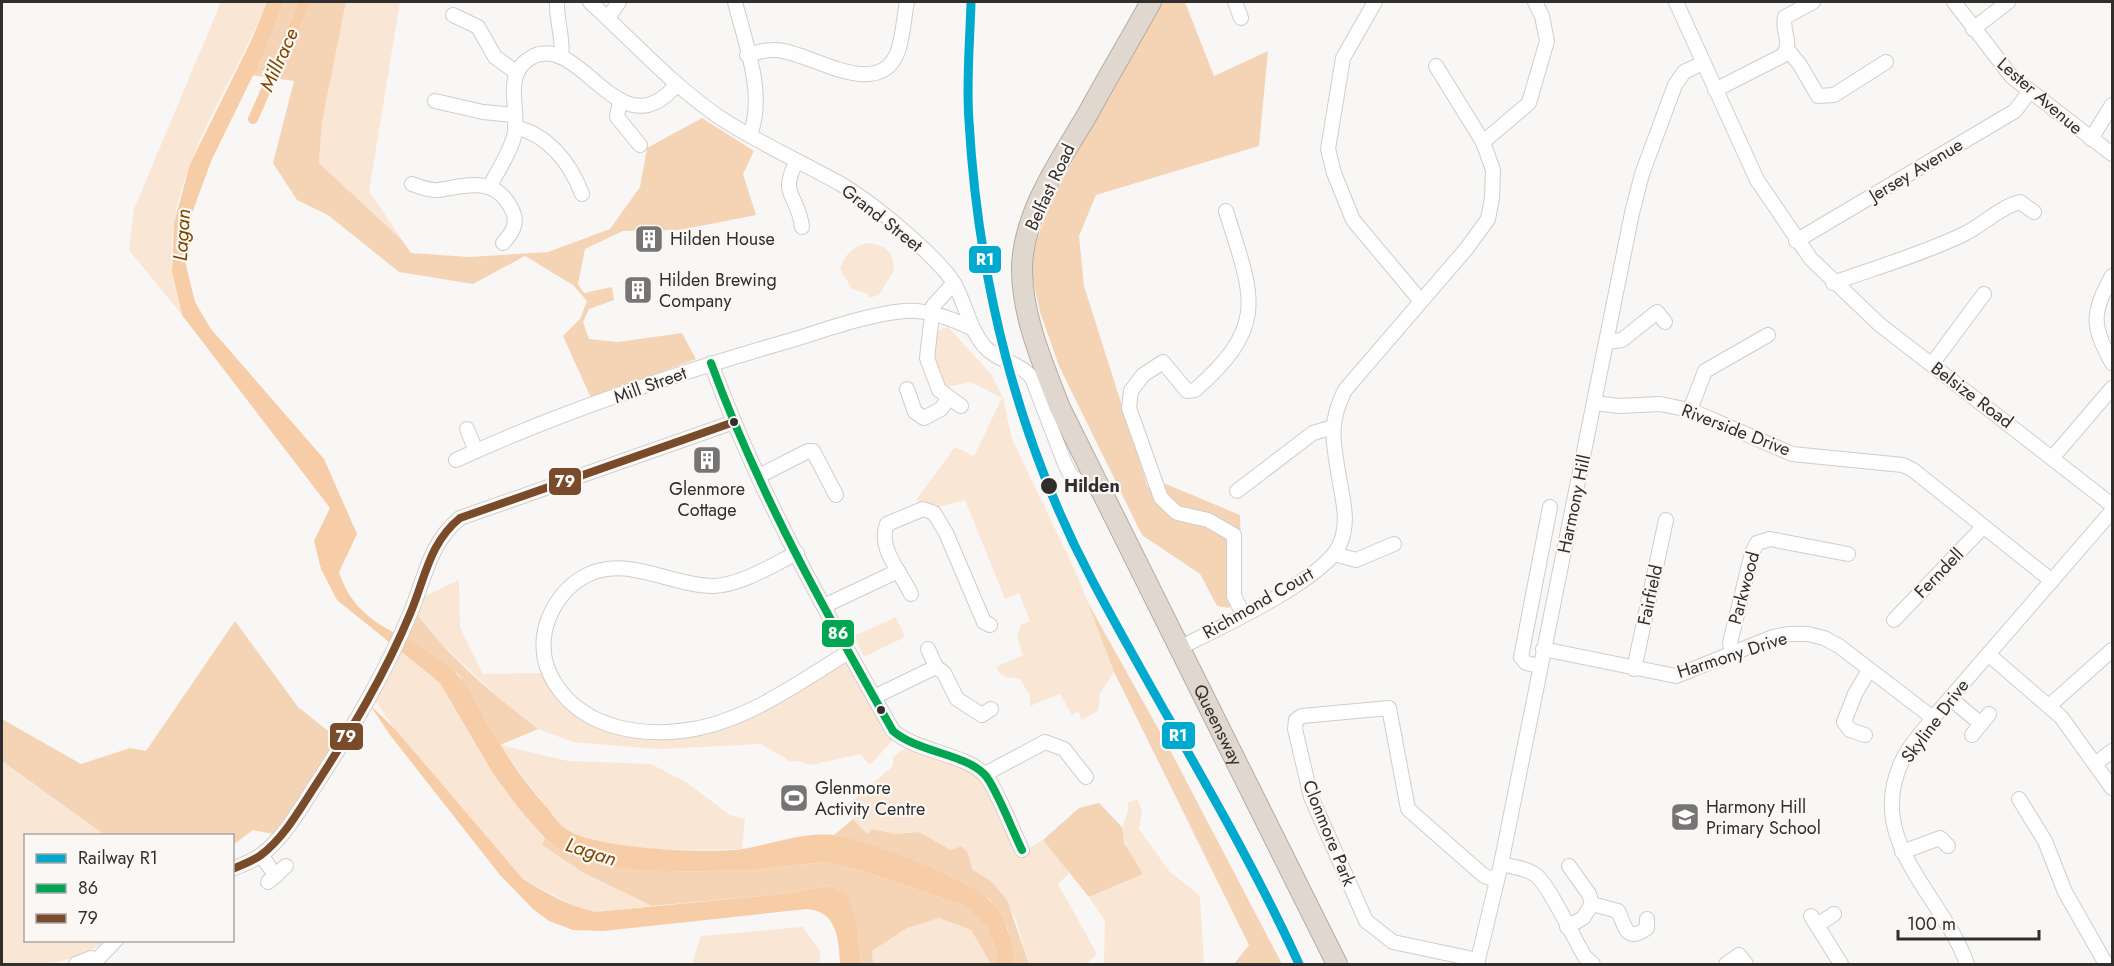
<svg xmlns="http://www.w3.org/2000/svg" width="2114" height="966" font-family="Jost,sans-serif">
  <style>
    .green { fill: #f9e6d5 }
    .forest { fill: #f5d4b5 }
    .water { fill: #f6cda6 }
    .lines { fill: none; stroke-linecap: round; stroke-linejoin: round }
    .canal { stroke: #f6cda6; stroke-width: 10 }
    .minor-casing { stroke: #cfcecc; stroke-width: 16 }
    .highway-casing { stroke: #b5aca1; stroke-width: 22 }
    .minor { stroke: #fefefe; stroke-width: 14 }
    .highway { stroke: #e0d8cf; stroke-width: 20 }
    .bus-1-casing { stroke: #faf7f4; stroke-width: 12 }
    .bus-2-casing { stroke: #faf7f4; stroke-width: 12 }
    .bus-1 { stroke: #00a651; stroke-width: 8 }
    .bus-2 { stroke: #7a4b2a; stroke-width: 8 }
    .rail-1-casing { stroke: #faf7f4; stroke-width: 14 }
    .rail-1 { stroke: #00a9ce; stroke-width: 9 }
    .bus-dot { fill: #312f2e; stroke: #faf7f4; stroke-width: 2 }
    .labels { text-anchor: middle; dominant-baseline: central; stroke-width: 4.5; stroke-linejoin: round; paint-order: stroke }
    .street-label { font-size: 18px; fill: #312f2e; stroke: #faf7f4 }
    .poi-label { font-size: 18px; fill: #312f2e; stroke: #faf7f4; text-anchor: start }
    .stop-label { font-size: 18px; font-weight: bold; fill: #312f2e; stroke: #faf7f4; text-anchor: start }
    .water-label { font-size: 20px; font-style: italic; fill: #7d4801; stroke: #faf7f4 }
    .line-badge { stroke: #faf7f4; stroke-width: 2 }
    .badge-label { font-size: 16px; text-anchor: middle; font-weight: bold; fill: #fff }
  </style>
  <rect width="100%" height="100%" fill="#f9f7f5"/>
  <g class="green">
    <path d="M221 2H267C232 88 165 173 172 270 173 285 179 301 182 315L129 250 134 209Z"/>
    <polygon points="346,2 400,2 369,191 402,240 319,163 322,122"/>
    <path d="M869 243C887 246 893 251 894 270L879 295 869 298 868 294 852 289 840 269C843 256 854 245 869 243Z"/>
    <path d="M948 327 991 374 1003 398 1012 439 1078 577 1114 672 1100 694 1098 711 1082 720 1078 711 1072 715 1060 694 1030 706V696L1020 679C1008 676 1003 680 996 667L1023 655 1017 637 1021 625 1030 621 1019 593 1005 599 965 500 935 508 916 500 955 447 974 456 1002 398 971 382 946 387C937 368 918 334 948 327Z"/>
    <polygon points="459,580 460,627 483,674 542,673 550,688 595,724 703,731 845,662 892,741 870,765 860,754 811,765 798,761 791,762 761,744 660,749 573,742 538,729 506,704 432,635 416,613 423,597"/>
    <polygon points="896,617 905,637 864,657 854,636"/>
    <polygon points="400,651 440,683 494,775 545,838 542,845 582,872 652,906 596,912 578,908 523,879 395,729 375,701"/>
    <path d="M500 745 568 761 651 764 686 782 730 815 745 819 742 849C694 849 611 855 569 831 556 824 512 761 500 745Z"/>
    <polygon points="907,747 975,774 988,789 1019,854 1043,840 1070,872 1058,884 1097,954 1086,964 1029,964 1015,917 991,881 973,870 967,851 961,846 951,850 919,832 894,834 873,829 867,834 844,808 893,766 893,757"/>
    <path d="M2 761 105 835 26 836V940L105 941C73 966 42 964 2 964Z"/>
    <path d="M1137 799 1142 810 1139 829 1169 871 1200 896 1204 964H1104L1105 921 1089 897 1143 874C1135 861 1119 842 1123 826 1125 817 1129 813 1128 803Z"/>
    <polygon points="939,918 971,930 991,964 873,964 872,951 907,928"/>
    <polygon points="803,927 820,951 820,964 692,964 701,936"/>
  </g>
  <g class="forest">
    <polygon points="284,2 346,2 322,122 319,163 402,240 411,253 469,257 548,252 610,229 640,187 647,148 702,118 754,151 743,174 756,215 680,230 623,231 585,249 578,284 584,293 612,287 614,300 589,309 583,322 589,339 618,342 682,333 696,359 591,398 563,336 580,319 587,301 573,285 525,256 473,284 399,272 328,215 297,200 273,163 294,81 251,75 265,51"/>
    <polygon points="1159,2 1185,2 1214,76 1268,51 1259,146 1096,195 1079,236 1084,286 1148,488 1166,484 1240,515 1242,600 1228,608 1217,606 1200,574 1142,535 1059,366 1040,312 1033,280 1031,255 1052,199"/>
    <polygon points="1087,601 1169,748 1282,964 1234,964 1249,945 1114,672"/>
    <path d="M416 613C449 658 495 696 538 729L500 745 458 674 403 639Z"/>
    <polygon points="235,621 298,707 337,738 293,812 273,834 253,830 233,845 232,836 105,835 2,761 2,719 81,764 130,748 146,751"/>
    <polygon points="1099,803 1122,827 1124,843 1143,874 1089,897 1043,840 1079,808"/>
    <polygon points="853,819 867,834 873,829 894,834 919,832 951,850 961,846 967,851 973,870 991,881 1007,900 1029,964 1013,964 1008,929 990,900 948,875 883,850 834,835"/>
    <polygon points="545,838 568,855 669,872 753,870 825,862 863,871 965,906 987,928 997,953 995,964 991,964 971,930 939,918 907,928 872,951 873,964 861,964 857,925 831,886 783,894 652,906 582,872 542,845"/>
  </g>
  <g class="water">
    <path d="M267 2H284L265 51 212 159 192 213 185 261 195 302 211 329 324 459 357 534 339 572C358 632 412 632 452 669 468 684 478 708 489 726 506 755 525 783 547 808 553 815 560 826 569 831 600 849 707 854 743 849 773 844 802 832 833 835 862 838 973 880 991 902 1006 919 1014 942 1013 964H995L997 953 987 928 965 906 863 871 824 862 753 870 669 872 612 867 568 855 545 838 521 811 494 775 440 683 337 600 321 569 314 541 330 508 182 315 172 272 174 223 190 164 251 41Z"/>
    <path d="M370 705 395 729 523 879C546 893 570 907 596 912L783 894 831 886 847 895 857 925 861 964H840C839 939 837 911 807 909L603 931 573 930 549 921 533 909 500 875 390 735Z"/>
  </g>
  <g class="lines">
    <polyline class="canal" points="253,119 305,2"/>
    <g class="minor-casing">
      <g id="minor">
        <path d="M557 2C556 21 564 38 561 57"/>
        <path d="M590 2C633 41 671 84 719 117 757 142 799 161 839 183 873 203 918 241 944 270 965 292 965 323 984 346 998 362 1020 362 1032 378L1065 464 1070 474 1083 486 1099 485"/>
        <path d="M735 2C745 43 766 94 750 135"/>
        <polyline points="1235,2 1241,18"/>
        <polyline points="1375,2 1343,58 1328,149 1334,173 1353,220 1420,300"/>
        <polyline points="1676,2 1757,180 1811,259 1879,324 2112,505"/>
        <polyline points="1954,2 2012,77 2112,154"/>
        <polyline points="453,15 478,27 495,57 517,73"/>
        <polyline points="608,18 619,2"/>
        <polyline points="1973,29 2008,2"/>
        <polyline points="1788,50 1800,65 1818,96 1834,95 1886,62"/>
        <path d="M747 55C759 52 771 48 783 51 817 57 880 100 898 51 903 36 904 17 907 2"/>
        <path d="M1715 90 1782 56C1794 43 1781 32 1785 17L1813 2"/>
        <polyline points="620,100 617,117 640,145"/>
        <polyline points="435,101 483,112 514,115"/>
        <path d="M515 127C548 135 570 162 582 194"/>
        <polyline points="2091,139 2112,105"/>
        <polyline points="1483,142 1529,103 1547,41 1542,16 1535,2"/>
        <path d="M797 161C778 196 798 193 802 227"/>
        <path d="M412 184C420 187 430 191 439 190 468 185 496 176 512 210 519 223 512 233 503 243"/>
        <path d="M490 186C498 170 512 150 515 132 519 106 502 74 532 57 581 31 620 154 677 84"/>
        <path d="M1226 211C1253 297 1269 325 1195 390L1187 391 1163 362 1143 375 1131 391 1129 408 1161 498 1177 513 1208 520 1234 535V596L1243 614"/>
        <polyline points="1796,241 1998,121 2015,111 2030,91"/>
        <path d="M2112 276C2092 313 2091 325 2112 363"/>
        <polyline points="954,283 933,306 927,358 939,390 961,406"/>
        <path d="M1833 283C1877 267 1923 254 1964 234 1983 225 2000 207 2020 202L2034 212"/>
        <polyline points="1607,342 1622,340 1657,312 1665,322"/>
        <path d="M711 363C758 492 826 613 893 731 917 752 966 754 985 775 996 787 1013 832 1022 850"/>
        <polyline points="1932,364 1984,294"/>
        <polyline points="907,389 915,412 924,418 941,409 948,399"/>
        <polyline points="1595,403 1619,406 1660,404 1690,410 1792,454 1903,465 1913,470 2052,581"/>
        <polyline points="1690,410 1705,371 1768,335"/>
        <polyline points="467,429 476,451"/>
        <polyline points="2053,457 2112,388"/>
        <path d="M456 460C562 411 674 374 785 342 823 331 864 315 904 311 927 309 953 319 973 329"/>
        <polyline points="759,476 808,451 813,451 836,495"/>
        <polyline points="1237,491 1313,433 1333,427"/>
        <path d="M797 553C772 565 742 585 713 586 670 586 626 554 585 576 567 586 555 602 548 620 540 643 542 664 556 685 585 729 643 738 694 729 749 719 800 682 847 653"/>
        <polyline points="1334,554 1356,560 1394,544"/>
        <path d="M911 594C901 572 877 548 887 524L923 509 934 513 946 533 984 622 990 625"/>
        <polyline points="824,606 898,571"/>
        <polyline points="1894,620 1983,527"/>
        <path d="M1179 648C1215 630 1323 580 1339 546 1349 525 1344 505 1340 483 1334 446 1327 425 1345 390L1467 248 1488 219 1492 198 1493 170 1483 142 1436 66"/>
        <polyline points="928,649 936,667"/>
        <polyline points="1543,649 1676,676 1773,637 1788,634 1808,634 1824,638 1839,646 1933,718"/>
        <polyline points="1732,654 1730,643 1752,553 1757,543 1770,539 1848,554"/>
        <polyline points="1988,654 2061,717 2112,788"/>
        <polyline points="1539,666 1526,663 1521,657 1550,507"/>
        <polyline points="1634,669 1666,520"/>
        <polyline points="874,697 936,667 944,673 957,699 982,715 991,709"/>
        <polyline points="1950,698 1981,724"/>
        <polyline points="2049,706 2112,650"/>
        <polyline points="1865,735 1850,730 1844,722 1855,694 1869,670"/>
        <polyline points="1972,735 1989,714"/>
        <polyline points="2095,764 2112,751"/>
        <polyline points="985,774 1045,742 1064,749 1086,777"/>
        <polyline points="2019,799 2045,841 2065,892 2106,964"/>
        <polyline points="1902,852 1940,838 1948,846"/>
        <polyline points="261,855 276,876"/>
        <path d="M1501 864C1513 867 1527 868 1537 876 1551 889 1573 937 1585 957L1593 964"/>
        <polyline points="1569,866 1589,894 1592,904"/>
        <path d="M232 869C242 865 253 861 261 855 285 837 301 807 317 783 352 729 385 674 410 614 425 579 429 543 460 518L734 422"/>
        <polyline points="268,882 286,866"/>
        <polyline points="1811,916 1841,964"/>
        <polyline points="1817,925 1834,914"/>
        <path d="M1567 927 1583 918 1592 904 1618 911C1625 925 1626 944 1647 928V919"/>
        <polyline points="1478,960 1393,942 1366,921 1311,797 1295,729 1296,720 1302,716 1389,708 1408,809 1483,875 1497,881"/>
        <polyline points="76,964 91,958 96,959"/>
        <polyline points="93,964 116,940"/>
        <polyline points="1477,964 1501,864 1632,213 1642,174 1675,85 1684,72 1703,63"/>
        <polyline points="1726,964 1739,955 1746,964"/>
        <path d="M1967 964C1942 893 1860 839 1905 755 1912 742 1924 730 1933 718L2112 511"/>
      </g>
    </g>
    <g class="highway-casing">
      <g id="highway">
        <path id="s1" d="M1151 2C1130 40 1107 78 1086 117 1059 162 1021 217 1022 272 1023 319 1043 364 1060 408L1337 964"/>
      </g>
    </g>
    <use href="#minor" class="minor"/>
    <use href="#highway" class="highway"/>
    <g class="bus-1-casing">
      <path id="bus-1" d="M711 363C758 492 826 613 893 731 917 752 966 754 985 775 996 787 1013 832 1022 850"/>
    </g>
    <g class="bus-2-casing">
      <path id="bus-2" d="M232 869C242 865 253 861 261 855 285 837 301 807 317 783 352 729 385 674 410 614 425 579 429 543 460 518L734 422"/>
    </g>
    <use href="#bus-1" class="bus-1"/>
    <use href="#bus-2" class="bus-2"/>
    <g class="rail-1-casing">
      <path id="rail-1" d="M971 2C970 41 966 82 969 121 978 280 1017 438 1092 580 1160 709 1239 832 1299 964"/>
    </g>
    <use href="#rail-1" class="rail-1"/>
  </g>
  <defs>
    <g id="building-square" transform="scale(1.5)"><rect x="-9" y="-9" width="18" height="18" rx="4" fill="#777574" stroke="#faf7f4"/><path d="M-4-6H4V6H1V3H-1V6H-4ZM-2.5-4.3h1.7v1.8h-1.7ZM.8-4.3h1.7v1.8H.8ZM-2.5-1h1.7V.8h-1.7ZM.8-1h1.7V.8H.8Z" fill="#fff"/></g>
    <g id="stadium-square" transform="scale(1.5)"><rect x="-9" y="-9" width="18" height="18" rx="4" fill="#777574" stroke="#faf7f4"/><path d="M0-5a6.5 5 0 1 0 0 10a6.5 5 0 1 0 0-10ZM-3.5-1.8h7v3.6h-7Z" fill="#fff"/></g>
    <g id="school-square" transform="scale(1.5)"><rect x="-9" y="-9" width="18" height="18" rx="4" fill="#777574" stroke="#faf7f4"/><path d="M0-5L7-2L0 1L-7-2ZM-4 1L0 2.5L4 1V4Q0 6-4 4Z" fill="#fff"/></g>
  </defs>
  <g fill-rule="evenodd">
    <use href="#building-square" x="649" y="239"/>
    <use href="#building-square" x="638" y="290"/>
    <use href="#building-square" x="707" y="460"/>
    <use href="#stadium-square" x="794" y="798"/>
    <use href="#school-square" x="1685" y="817"/>
  </g>
  <g class="bus-dot">
    <circle cx="734" cy="422" r="5"/>
    <circle cx="1049" cy="486" r="9"/>
    <circle cx="881" cy="710" r="5"/>
  </g>
  <g class="labels">
    <g class="street-label">
      <text transform="translate(2040 96) rotate(41)">Lester Avenue</text>
      <text transform="translate(1916 170) rotate(-31)">Jersey Avenue</text>
      <text transform="translate(1050 187) rotate(-65)">Belfast Road</text>
      <text transform="translate(882 218) rotate(38)">Grand Street</text>
      <text transform="translate(650 385) rotate(-20)">Mill Street</text>
      <text transform="translate(1972 395) rotate(37)">Belsize Road</text>
      <text transform="translate(1736 430) rotate(21)">Riverside Drive</text>
      <text transform="translate(1574 504) rotate(-78)">Harmony Hill</text>
      <text transform="translate(1939 573) rotate(-46)">Ferndell</text>
      <text transform="translate(1744 588) rotate(-75)">Parkwood</text>
      <text transform="translate(1650 595) rotate(-78)">Fairfield</text>
      <text transform="translate(1258 603) rotate(-30)">Richmond Court</text>
      <text transform="translate(1732 655) rotate(-18)">Harmony Drive</text>
      <text transform="translate(1935 721) rotate(-53)">Skyline Drive</text>
      <text stroke="none"><textPath href="#s1" startOffset="798">Queensway</textPath></text>
      <text transform="translate(1329 833) rotate(68)">Clonmore Park</text>
    </g>
    <g class="poi-label">
      <text x="670" y="239">Hilden House</text>
      <text x="659" y="280">Hilden Brewing<tspan x="659" dy="21">Company</tspan></text>
      <text x="707" y="489" text-anchor="middle">Glenmore<tspan x="707" dy="21">Cottage</tspan></text>
      <text x="815" y="788">Glenmore<tspan x="815" dy="21">Activity Centre</tspan></text>
      <text x="1706" y="807">Harmony Hill<tspan x="1706" dy="21">Primary School</tspan></text>
    </g>
    <g class="stop-label">
      <text x="1064" y="486">Hilden</text>
    </g>
    <g class="water-label">
      <text transform="translate(279 60) rotate(-66)">Millrace</text>
      <text transform="translate(182 235) rotate(-86)">Lagan</text>
      <text transform="translate(591 852) rotate(18)">Lagan</text>
    </g>
  </g>
  <g class="line-badge">
    <rect x="968" y="245" width="34" height="29" rx="6" fill="#00a9ce"/>
    <rect x="548" y="467" width="34" height="29" rx="6" fill="#7a4b2a"/>
    <rect x="821" y="619" width="34" height="29" rx="6" fill="#00a651"/>
    <rect x="1161" y="721" width="35" height="29" rx="6" fill="#00a9ce"/>
    <rect x="329" y="722" width="35" height="29" rx="6" fill="#7a4b2a"/>
  </g>
  <g class="badge-label">
    <text x="985" y="265">R1</text>
    <text x="565" y="487">79</text>
    <text x="838" y="639">86</text>
    <text x="1178" y="741">R1</text>
    <text x="346" y="742">79</text>
  </g>
  <rect width="2114" height="966" fill="none" stroke="#312f2e" stroke-width="6"/>
  <rect x="24" y="834" width="210" height="108" fill="#faf7f4" stroke="#aaa7a5" stroke-width="1.5"/>
  <rect x="36" y="854" width="30" height="9" fill="#00a9ce" stroke="#aaa7a5" stroke-width="1.5"/>
  <text x="78" y="864" font-size="18" fill="#312f2e">Railway R1</text>
  <rect x="36" y="884" width="30" height="9" fill="#00a651" stroke="#aaa7a5" stroke-width="1.5"/>
  <text x="78" y="894" font-size="18" fill="#312f2e">86</text>
  <rect x="36" y="914" width="30" height="9" fill="#7a4b2a" stroke="#aaa7a5" stroke-width="1.5"/>
  <text x="78" y="924" font-size="18" fill="#312f2e">79</text>
  <path d="M1898 930v9h141v-9" fill="none" stroke="#312f2e" stroke-width="3"/>
  <text x="1907" y="930" font-size="18" fill="#312f2e" stroke="#faf7f4" stroke-width="4.5" paint-order="stroke">100 m</text>
</svg>
